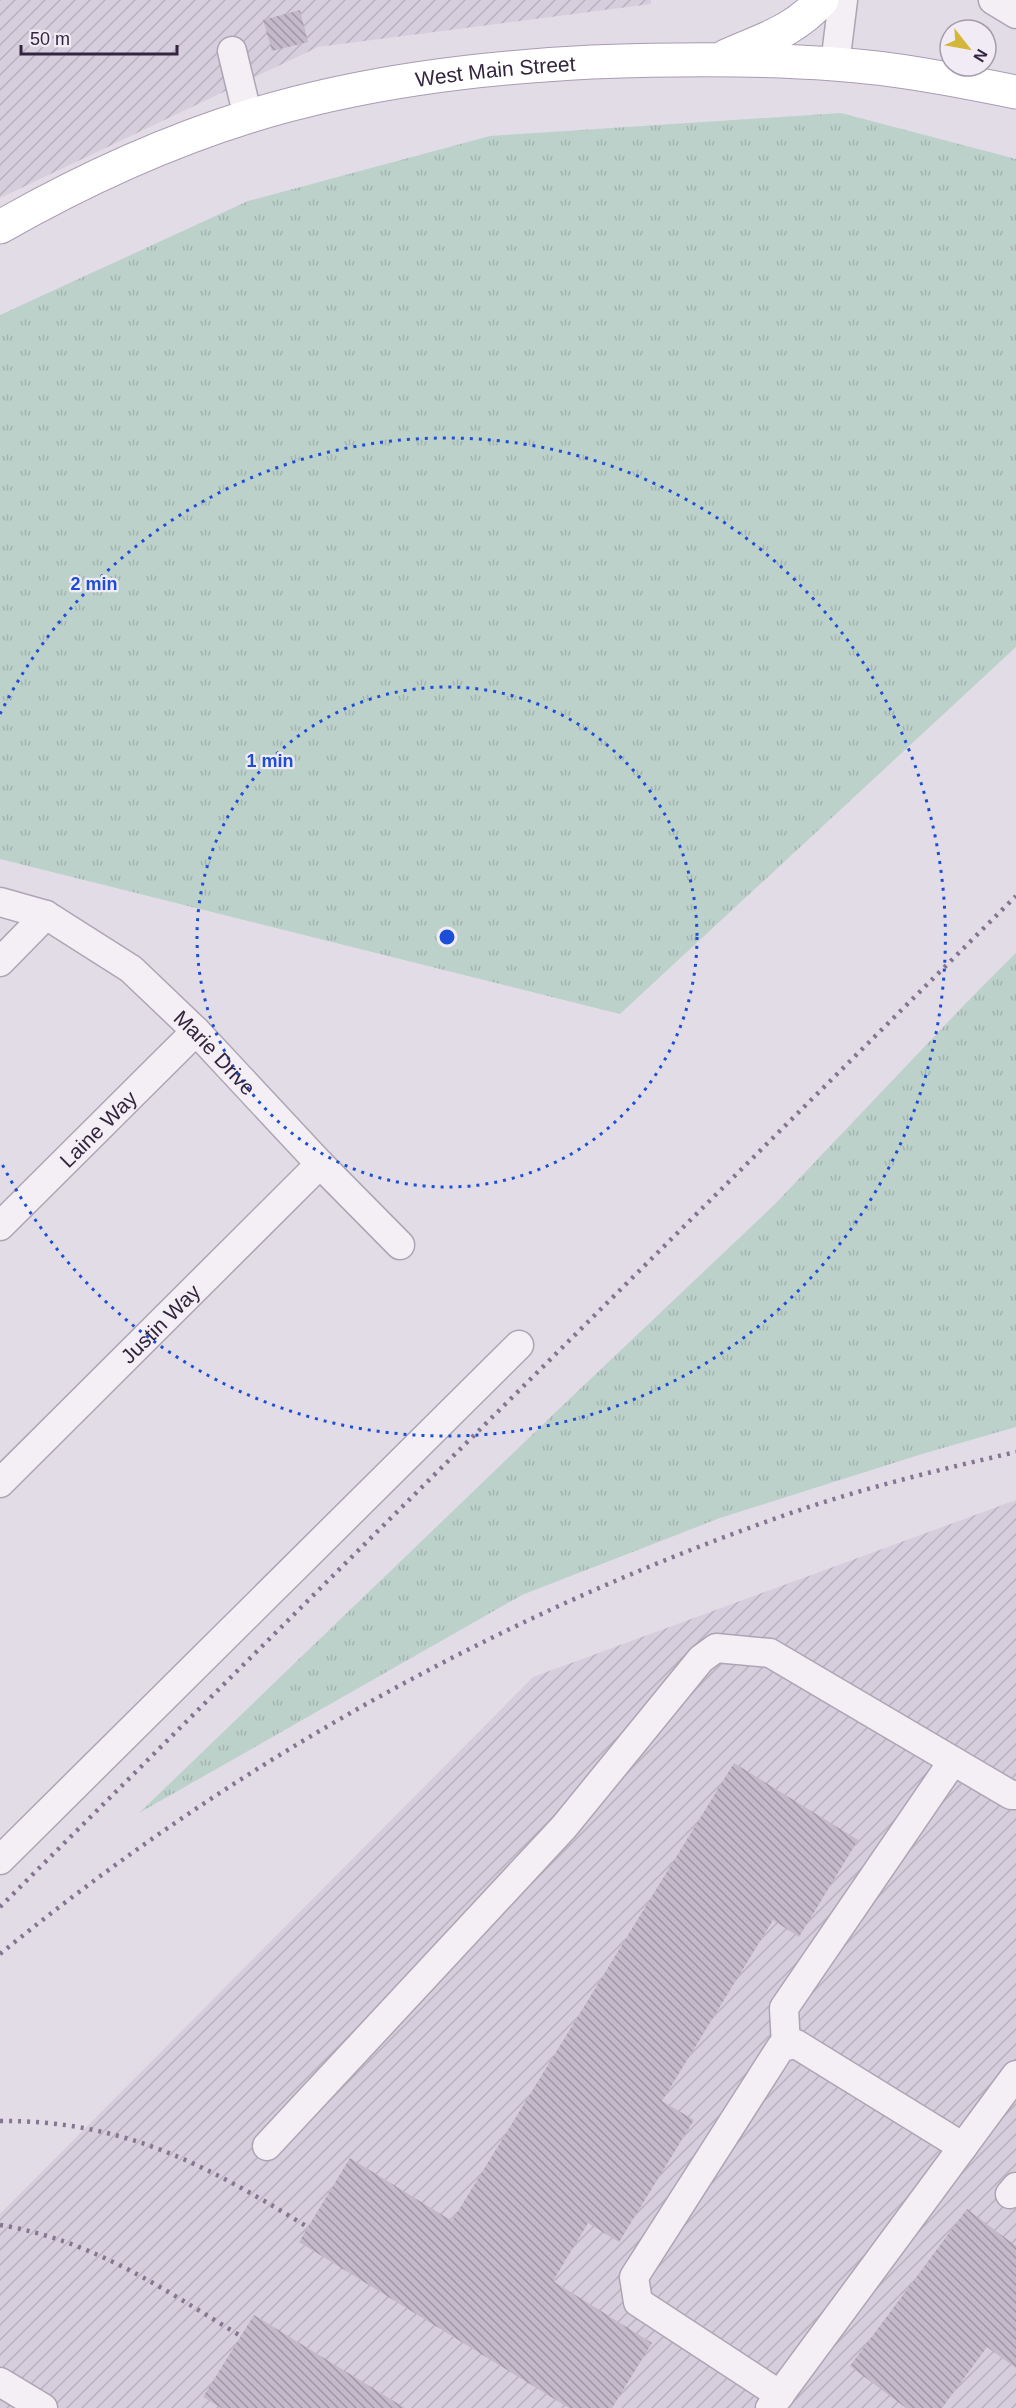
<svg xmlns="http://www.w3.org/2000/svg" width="1016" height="2408" font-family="Helvetica,sans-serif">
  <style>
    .industrial { fill: url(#industrial-furrows) }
    .grass { fill: url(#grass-tufts) }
    .building { fill: url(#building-back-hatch) }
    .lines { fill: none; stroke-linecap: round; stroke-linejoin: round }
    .minor-casing { stroke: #aea5b4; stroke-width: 31 }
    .major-casing { stroke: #a99bb3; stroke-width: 35 }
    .minor { stroke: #f3eff5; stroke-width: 28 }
    .major { stroke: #fff; stroke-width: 33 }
    .rail { stroke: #857591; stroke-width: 4.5; stroke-dasharray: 3 6; stroke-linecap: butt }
    .ring { fill: none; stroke: #1d4ed8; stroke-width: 3; stroke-dasharray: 3 6 }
    .labels { text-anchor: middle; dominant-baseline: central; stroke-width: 4.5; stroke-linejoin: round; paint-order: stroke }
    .street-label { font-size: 21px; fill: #34253e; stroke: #f1ebf5 }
    .centre { fill: #1d4ed8; stroke: #f1ebf5; stroke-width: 3 }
    .ring-label { font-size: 18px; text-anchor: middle; font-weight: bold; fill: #1d4ed8; stroke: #f1ebf5; stroke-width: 4.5; stroke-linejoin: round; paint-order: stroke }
  </style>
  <defs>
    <pattern id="industrial-furrows" width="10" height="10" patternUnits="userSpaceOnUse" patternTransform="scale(1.5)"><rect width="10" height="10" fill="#d6cedc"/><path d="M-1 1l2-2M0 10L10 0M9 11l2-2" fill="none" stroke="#b8b1be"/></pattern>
    <pattern id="grass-tufts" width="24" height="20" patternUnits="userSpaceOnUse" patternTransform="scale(1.5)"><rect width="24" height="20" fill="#bdd1cb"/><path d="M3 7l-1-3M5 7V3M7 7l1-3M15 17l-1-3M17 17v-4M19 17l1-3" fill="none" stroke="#a3b3af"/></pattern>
    <pattern id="building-back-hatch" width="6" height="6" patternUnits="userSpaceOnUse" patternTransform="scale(1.5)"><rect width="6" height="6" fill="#c3b9ca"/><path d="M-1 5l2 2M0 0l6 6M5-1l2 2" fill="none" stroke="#9f96a5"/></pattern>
  </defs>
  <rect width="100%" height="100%" fill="#e2dce7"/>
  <g class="industrial">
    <polygon points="0,0 651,0 651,4 318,47 0,198"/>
    <polygon points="1016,1500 1016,2408 0,2408 0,2214 533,1677"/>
  </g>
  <g class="grass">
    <polygon points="841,113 1016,159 1016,647 620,1014 0,859 0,315 248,201 490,136"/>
    <polygon points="1016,953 1016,1427 922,1454 720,1518 522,1595 139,1813 561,1407 775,1204 966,1003"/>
  </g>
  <g class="building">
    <polygon points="300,10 308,42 272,51 263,20"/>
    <polygon points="734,1763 858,1840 799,1937 773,1920 662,2101 694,2120 619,2242 588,2223 553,2281 652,2343 612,2408 569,2408 299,2242 350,2158 452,2221"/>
    <polygon points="967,2209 1016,2246 1016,2368 987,2347 942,2408 906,2408 850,2366"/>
    <polygon points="254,2315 405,2408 221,2408 203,2397"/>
  </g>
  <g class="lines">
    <g class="minor-casing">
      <g id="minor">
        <polyline points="993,0 1016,14"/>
        <polyline points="232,51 248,117"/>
        <polyline points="835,64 843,0"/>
        <path id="s1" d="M0 902 46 915 131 969 196 1031 320 1164 400 1245"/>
        <polyline points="0,962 46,915"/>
        <path id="s2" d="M0 1226 196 1031"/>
        <path id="s3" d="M0 1483 320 1164"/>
        <polyline points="0,1860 519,1345"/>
        <polyline points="786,2046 784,2008 953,1761"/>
        <polyline points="267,2146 564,1827 701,1659 716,1648 770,1653 1011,1795 1016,1795"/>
        <polyline points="1010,2194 1016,2187"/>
        <polyline points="0,2382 43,2408"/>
        <polyline points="780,2395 638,2302 634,2277 781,2047 796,2044 963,2147"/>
        <polyline points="770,2408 1016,2075"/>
      </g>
    </g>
    <g class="major-casing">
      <g id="major">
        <path d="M726 56C764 39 793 32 822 0"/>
        <path id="s4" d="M0 227C79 182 163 143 250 116 361 82 476 68 592 62 673 59 754 58 834 64 895 68 956 80 1016 92"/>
      </g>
    </g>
    <use href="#minor" class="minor"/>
    <use href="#major" class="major"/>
    <g class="rail">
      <polyline points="0,1907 1016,896"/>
      <path d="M0 1954C236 1761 506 1611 794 1512 867 1487 942 1469 1016 1452"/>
      <path d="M0 2121C122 2120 205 2164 306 2226"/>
      <path d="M0 2225C92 2240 162 2288 239 2335"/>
    </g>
  </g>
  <g class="ring">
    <circle cx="447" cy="937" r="250"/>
    <path d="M0 714A499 499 0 1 1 0 1160"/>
  </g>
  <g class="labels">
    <g class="street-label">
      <text stroke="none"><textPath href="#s4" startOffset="524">West Main Street</textPath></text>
      <text stroke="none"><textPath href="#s1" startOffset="267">Marie Drive</textPath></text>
      <text stroke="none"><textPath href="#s2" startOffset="138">Laine Way</textPath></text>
      <text stroke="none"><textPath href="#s3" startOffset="226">Justin Way</textPath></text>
    </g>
  </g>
  <circle cx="447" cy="937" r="9" class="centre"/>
  <g class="ring-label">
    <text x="94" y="590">2 min</text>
    <text x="270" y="767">1 min</text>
  </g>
  <g transform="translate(968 48) rotate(121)"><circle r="28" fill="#f1ebf5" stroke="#a59cac" stroke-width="1.5"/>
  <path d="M0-4.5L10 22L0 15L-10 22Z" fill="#d4b639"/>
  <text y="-9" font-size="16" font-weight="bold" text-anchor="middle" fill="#34253e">N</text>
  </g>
  <path d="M21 45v9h156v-9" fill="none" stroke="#34253e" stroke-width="3"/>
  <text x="30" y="45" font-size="18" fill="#34253e" stroke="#f1ebf5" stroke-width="4.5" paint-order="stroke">50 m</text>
</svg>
